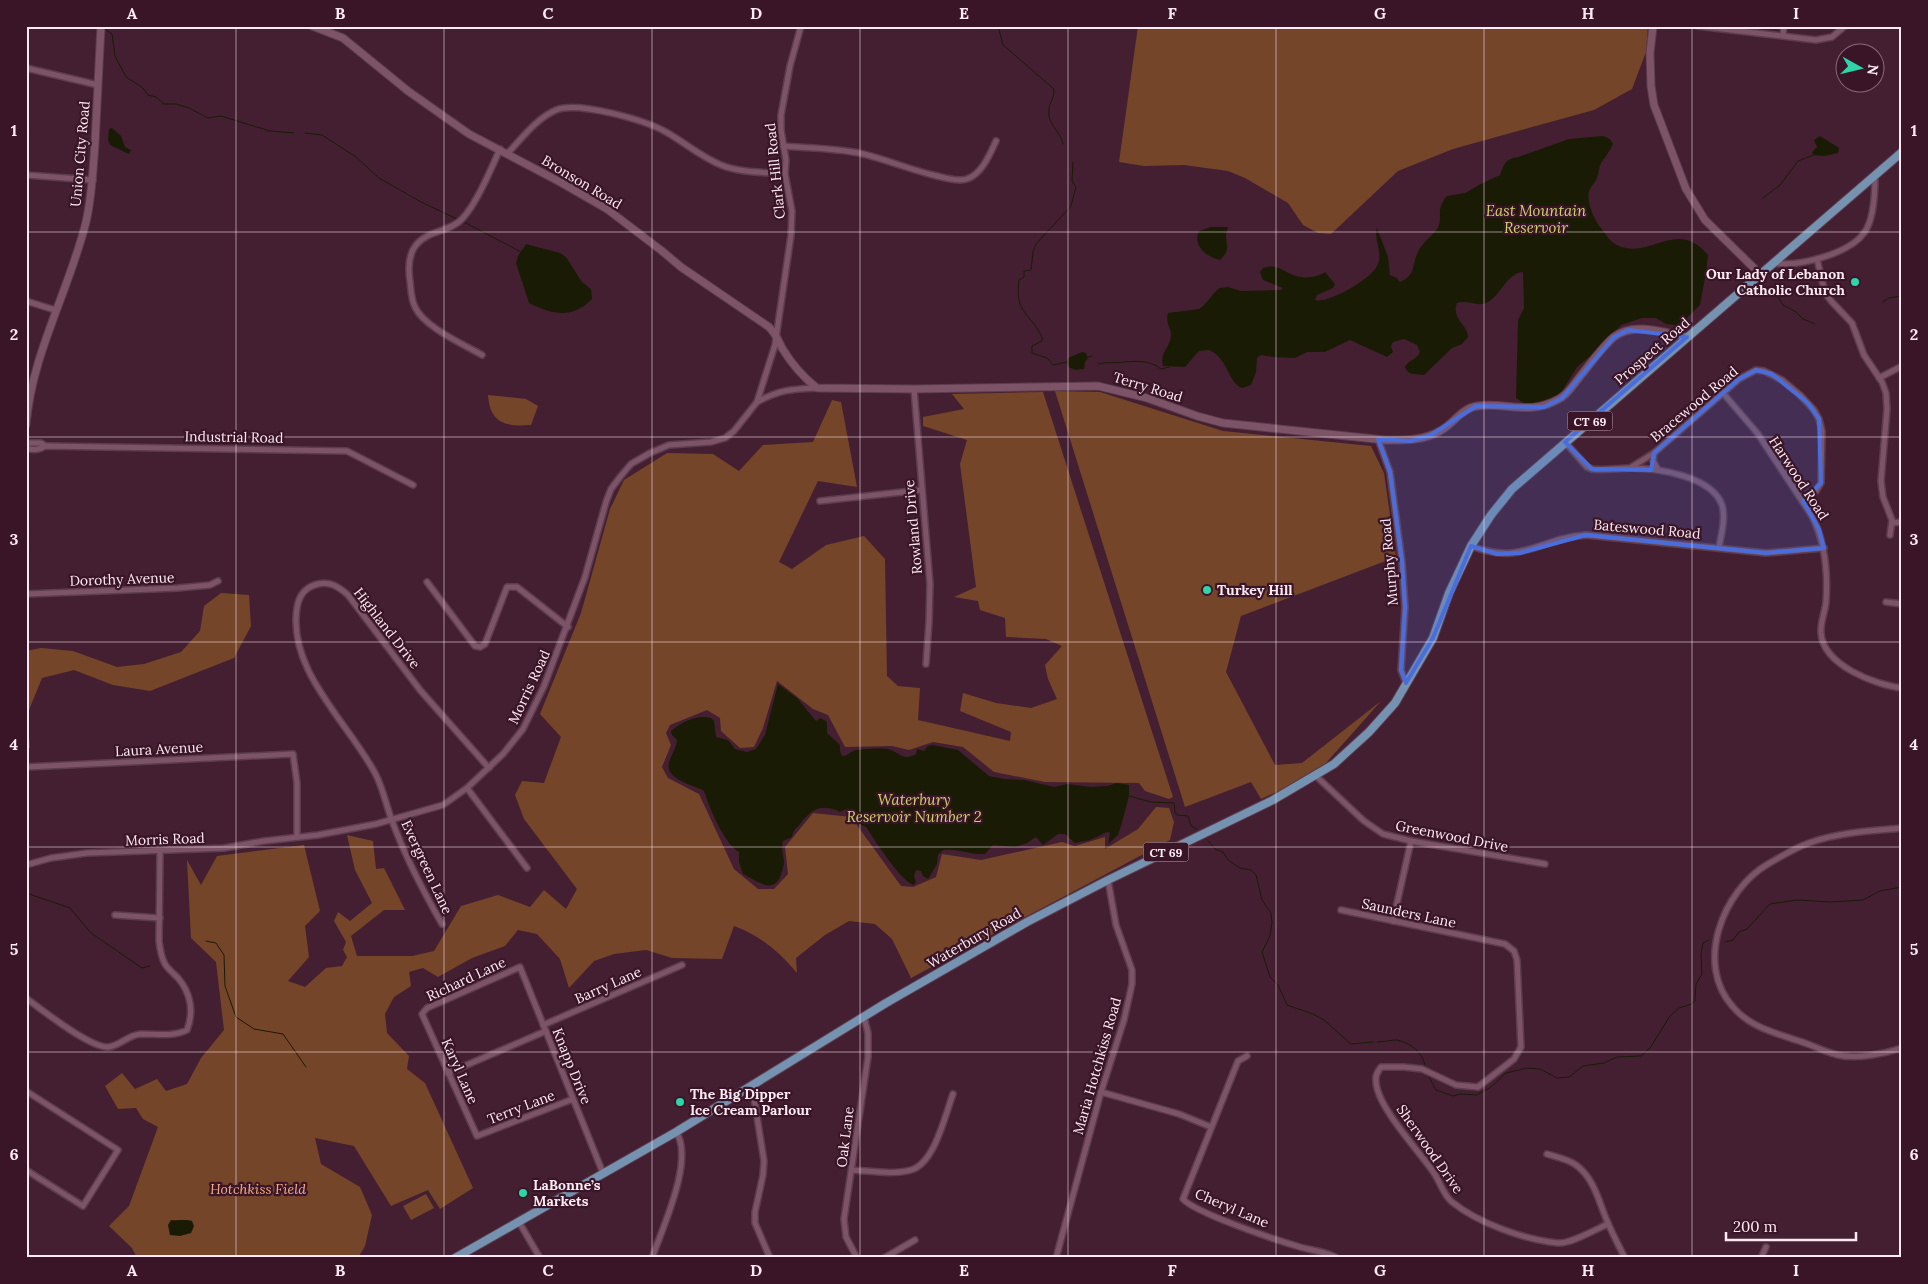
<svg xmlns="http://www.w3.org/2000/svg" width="1928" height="1284" font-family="Lora,serif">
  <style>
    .green { fill: #754529 }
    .water { fill: #1a1b05 }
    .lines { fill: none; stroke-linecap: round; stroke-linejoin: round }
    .stream { stroke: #1a1b05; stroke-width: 1 }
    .street-casing { stroke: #5c3d4d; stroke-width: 8 }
    .secondary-casing { stroke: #5c3d4d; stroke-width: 9 }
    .primary-casing { stroke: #5c3d4d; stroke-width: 10 }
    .street { stroke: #7d5467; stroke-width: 5 }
    .secondary { stroke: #7d5467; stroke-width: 7 }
    .primary { stroke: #7592b0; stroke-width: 8 }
    .marked { fill: #4a6ddd; fill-opacity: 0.2; stroke: #4a6ddd; stroke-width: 4; stroke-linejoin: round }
    .grid { fill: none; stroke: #feeaf2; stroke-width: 1; stroke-opacity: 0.55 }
    .poi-dot { fill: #2ed4aa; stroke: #391527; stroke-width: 2 }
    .labels { text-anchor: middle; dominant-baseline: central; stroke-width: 4.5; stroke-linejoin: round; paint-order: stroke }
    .shield { fill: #391527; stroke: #c3aab5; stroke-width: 1 }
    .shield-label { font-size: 12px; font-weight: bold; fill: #feeaf2 }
    .street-label { font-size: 14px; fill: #feeaf2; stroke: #391527 }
    .poi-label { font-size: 14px; font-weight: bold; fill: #feeaf2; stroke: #391527; text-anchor: start }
    .park-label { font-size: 14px; font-style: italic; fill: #f4ac83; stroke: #391527 }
    .water-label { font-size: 15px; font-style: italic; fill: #ced26b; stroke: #391527 }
    .neatline { fill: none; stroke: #feeaf2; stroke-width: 2 }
    .grid-label { font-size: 16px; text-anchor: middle; font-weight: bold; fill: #feeaf2 }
  </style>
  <rect width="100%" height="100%" fill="#441f31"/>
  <g class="green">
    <polygon points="1138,26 1648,26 1646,52 1632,89 1594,110 1453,149 1398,171 1331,234 1318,233 1303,225 1288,203 1245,178 1228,171 1184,165 1144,166 1119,162"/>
    <polygon points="1055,391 1100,392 1223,431 1371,446 1384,473 1396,557 1241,616 1226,672 1275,765 1302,763 1381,701 1326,763 1279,791 1261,799 1251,782 1185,807"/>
    <path d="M1043 392 1173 797 1169 799 1145 791 1139 783 1045 782 994 772 963 747 933 742 909 750 892 746 845 747 828 715 813 709 777 681 763 728 754 747 740 748 721 731 720 718 707 710 670 725 666 733 671 745 662 767 668 778 699 794 734 869 758 889H774L788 874 785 847 813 813 851 817 901 886 913 887 936 877 942 854 981 860 1062 842 1075 846 1105 837V849L1138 829 1156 807 1169 808 1174 822 1170 840 911 978 892 939 875 924 849 921 825 935 796 958 797 973C779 952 761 936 734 926L722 959 672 958 646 950 614 954 594 961 569 988 560 959 537 934 518 930 505 946 472 958 438 977 423 968 409 972 411 986 394 997 385 1014 387 1033 409 1056 407 1069 425 1083 473 1188 440 1209 428 1190 391 1206 354 1146 315 1138 321 1164 360 1187 372 1215 365 1246 358 1258H137L132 1248 109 1226 129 1206 158 1127 143 1119 136 1108 118 1109 105 1086 122 1073 135 1089 157 1079 166 1091 187 1084 201 1058 224 1030 216 962 191 938 187 860 201 885 217 856 304 845 320 911 305 926 309 957 288 981 305 987 326 968 342 966 347 957 343 950 346 942 334 921 338 912 350 921 372 903 355 870 347 835 373 841 376 869 384 868 405 910H384L351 936 357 956H412L434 951 461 906 498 895 530 907 544 890 566 909 577 889 524 819 515 795 522 781 544 783 561 737 540 714 581 613 610 509 624 480 667 453 713 454 739 471 763 445 813 442 832 400 841 402 857 487 818 481 779 562 792 569 826 545 864 536 885 559 887 676 898 686 920 688 918 720 1010 741 1011 732 960 711 963 693 996 703 1031 708 1057 699 1048 679 1045 665 1062 646 1046 639 1006 637 1005 618 980 610 978 601 954 597 976 587 960 464 967 440 923 426V417L964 409 952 394Z"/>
    <path d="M488 395 526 399 538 406 531 425C505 427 490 423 488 395Z"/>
    <polygon points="221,593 249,595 251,626 234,658 150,691 113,685 74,670 42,678 27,715 30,748 26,748 26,651 41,648 73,651 117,667 144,664 181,652 200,631 204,606"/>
    <polygon points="426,1194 434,1208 411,1220 403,1206"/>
  </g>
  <g class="water">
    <polygon points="112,128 121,136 125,147 131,150 129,154 110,145 108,140 109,129"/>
    <path d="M1603 136 1610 139 1613 144C1610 151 1605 157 1601 163 1599 167 1599 174 1597 178 1595 183 1591 186 1589 191 1586 202 1594 219 1600 227 1606 234 1610 243 1619 246 1653 259 1676 218 1708 255L1706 273 1700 305 1685 320 1678 325H1674L1666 324 1656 318H1642L1621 325 1601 347 1577 367 1562 391 1550 400 1530 404 1524 403 1516 398 1518 320 1524 308 1523 272C1506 274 1501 295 1488 302 1478 308 1467 299 1457 303 1451 319 1468 325 1468 337L1462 344 1452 348 1424 375C1415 374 1409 376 1405 367 1408 360 1417 360 1420 352L1417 345 1404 339 1393 342 1391 346 1393 352 1387 357 1350 340 1325 352H1307L1295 358 1273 357 1261 355 1257 358 1256 372 1251 385 1242 388C1227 382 1229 359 1209 350L1199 351 1185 367 1163 366C1159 353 1170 348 1171 336 1172 328 1165 325 1168 313L1199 309 1204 305 1216 291 1220 288 1228 287 1241 291 1281 290 1283 288 1263 280 1260 272 1263 268C1267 267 1271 266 1275 267 1282 268 1287 273 1293 275 1302 279 1317 278 1325 272L1335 284 1333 288 1317 295 1315 300C1328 304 1371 279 1377 266 1384 252 1373 240 1377 228L1388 257 1390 275 1397 278 1400 282C1417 275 1411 264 1419 250 1423 241 1437 233 1439 225 1442 213 1436 209 1447 196L1465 193 1479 185 1500 175C1505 163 1505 159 1518 157L1569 139Z"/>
    <polygon points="1820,136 1839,148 1838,153 1824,156 1813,155 1812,152 1817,147 1814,140"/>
    <path d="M1211 227H1228C1228 230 1226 232 1226 235 1226 247 1231 249 1220 260 1207 257 1192 246 1199 231Z"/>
    <path d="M526 244 560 253 566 257 582 282 591 289 592 299C572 319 553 315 529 303L516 263 518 256Z"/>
    <polygon points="1082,352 1086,353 1088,358 1085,362 1084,369 1075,370 1068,367 1067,362 1068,358"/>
    <path d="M778 684 797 698 816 721 821 718 827 722V733L840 745V751L842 756C848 756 851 751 856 750 865 749 879 748 888 749 900 752 902 762 916 754L917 749 924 751 928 746 932 745 958 750 989 776 1004 779 1024 780 1054 787 1067 784 1091 787 1107 786 1117 783 1129 785V796L1121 826 1118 835 1108 844 1110 833 1107 832 1090 840 1075 843 1065 834H1058L1043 845 1036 837 1027 843 1015 847 993 845 985 854C970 855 958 848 943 850L938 855 937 864 928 879 923 876 921 871 916 870 914 876 916 882 914 885C901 882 874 839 866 827L859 824 854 810 846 809 840 812C821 803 812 809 800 824 796 829 793 830 792 837L783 841C781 849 783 854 784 861 784 866 782 872 780 877 772 895 755 879 743 874L739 862V852C723 842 710 809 704 791 694 785 665 780 669 763 671 755 676 749 677 740L672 735 671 731C682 722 697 714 711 718L714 721 716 737 728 740 735 749 747 752 756 749 765 735Z"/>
    <path d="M171 1220C177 1221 187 1219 192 1221L194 1226 191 1233 180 1236 170 1235 168 1225Z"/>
  </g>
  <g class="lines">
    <g class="stream">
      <path d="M998 26 1003 45 1054 89C1055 99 1047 104 1049 116 1051 127 1061 133 1063 144"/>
      <polyline points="105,29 112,34 115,56 126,77 143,88 148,95 156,97 164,104 176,104 189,108 208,118 221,116 270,131 294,133"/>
      <polyline points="305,133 322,135 356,157 379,178 421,202 457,219"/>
      <polyline points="1763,198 1780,185 1798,161 1814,155"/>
      <polyline points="464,222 521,252"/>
      <polyline points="1764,293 1778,297 1783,305 1796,312 1803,319 1815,324"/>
      <polyline points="1883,302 1889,298 1902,296"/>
      <polyline points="1088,357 1092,356"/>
      <path d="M1067 362 1053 365 1047 358 1032 353V346L1042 341V337C1031 314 1014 313 1019 280L1024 277V271L1031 270 1033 252 1036 244 1071 206 1076 187 1072 181 1073 162"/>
      <path d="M1098 363 1100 364C1108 361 1115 364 1123 362 1136 361 1150 360 1161 369L1169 367"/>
      <polyline points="1129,796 1151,802 1174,803 1175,812 1177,815 1188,816 1191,826 1197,829"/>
      <polyline points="1208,841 1215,849 1223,852 1228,860 1240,868 1251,870 1256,875 1262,900 1271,913 1272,923 1270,936 1262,952 1270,977 1278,985 1287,1005 1313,1014 1324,1020 1351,1044 1373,1042"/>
      <polyline points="26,893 70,908 91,933 142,968 150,966"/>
      <polyline points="206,941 216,943 224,955 225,986 236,1017 254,1029 283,1034 306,1067"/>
      <polyline points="1725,942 1733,940 1739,932 1747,929 1770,904 1796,900 1830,902 1863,900 1880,891 1902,887"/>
      <path d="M1377 1042C1384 1042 1391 1040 1397 1040 1411 1043 1422 1052 1425 1065"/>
      <polyline points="1429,1077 1436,1090 1453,1096 1461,1094 1477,1095 1491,1087 1506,1073 1527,1068 1540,1069 1557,1078 1569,1077 1583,1066 1604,1063 1617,1057 1641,1056 1650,1048 1670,1016 1679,1008 1692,1004 1695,1001 1696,984 1702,974 1701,955 1703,943 1709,940"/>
    </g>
    <g class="street-casing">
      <g id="street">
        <polyline points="1697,26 1816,40 1832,37 1845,26"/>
        <polyline points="1783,35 1784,26"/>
        <polyline points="26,68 98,85"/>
        <path d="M783 146C808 148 834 148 859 153 886 159 910 170 937 176 945 178 958 182 967 179 982 174 990 154 996 141"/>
        <path d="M508 153C521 139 537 118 556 110 578 101 645 120 666 132 684 142 701 157 721 165 740 173 765 172 785 174"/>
        <polyline points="26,175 93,180"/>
        <polyline points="1817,259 1825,293 1832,302 1852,323 1864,355 1882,382 1886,393 1887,409 1881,481 1883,497 1892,520 1890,535"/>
        <path d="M1774 263C1798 267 1849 254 1864 233 1874 220 1875 191 1875 176"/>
        <polyline points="26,301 55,310"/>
        <path d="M482 355C463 344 424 327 415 307 411 299 411 289 410 281 408 268 408 255 416 245 428 230 450 232 462 219 477 203 491 169 500 149"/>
        <polyline points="1879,378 1902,366"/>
        <polyline points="914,389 930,584 929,622 926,664"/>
        <path d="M1723 393 1758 434 1812 516C1825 542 1828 573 1826 602 1825 612 1820 623 1821 633 1823 665 1875 685 1902 688"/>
        <path d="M757 402C779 390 791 389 816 388"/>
        <polyline points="1378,439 1390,472 1402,562 1405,607 1401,670 1406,683"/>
        <path d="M1565 442 1587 467 1592 469C1605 471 1618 468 1630 468 1657 468 1712 476 1722 505 1726 518 1721 535 1719 547"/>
        <polyline points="26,445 29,443 41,443 45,446"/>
        <path d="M26 447C31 451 40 450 45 446L347 451 413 485"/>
        <polyline points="1654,453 1653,461 1658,470"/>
        <polyline points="1630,468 1654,453 1739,379 1756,370 1764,371 1782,380 1800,395 1814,410 1819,419 1822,431 1821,483 1816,491 1803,501"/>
        <polyline points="820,501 921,490"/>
        <polyline points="1892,523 1902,522"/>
        <path d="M1471 546C1523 566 1539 538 1586 535L1766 553 1824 548"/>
        <polyline points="427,582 475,646 480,647 485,644 507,587 517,587 568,627"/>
        <polyline points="26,594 178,588 210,585 218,581"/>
        <polyline points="1886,602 1902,604"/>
        <polyline points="26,767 293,754 297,783 297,837"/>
        <polyline points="1316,776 1364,821 1383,834 1411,841 1545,864"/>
        <polyline points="467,788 527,868"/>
        <path d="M1902 828C1872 831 1841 832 1812 842 1798 846 1782 856 1768 864 1723 890 1694 964 1733 1007 1750 1027 1775 1033 1799 1041 1812 1045 1825 1052 1838 1055 1857 1059 1884 1054 1902 1048"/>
        <polyline points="26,865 51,858 87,853 224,848 264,841 318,835 376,824 443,805 467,788 503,754 523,729 544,686 585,577 606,502 611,489 620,477 631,464 650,453 669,445 711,442 725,438 734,431 757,402 775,345 791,235 792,211 785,174 786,160 781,130 781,115 790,66 801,26"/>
        <path d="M1341 910 1505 944 1514 951 1517 960 1521 1047 1514 1059 1478 1087 1456 1085 1422 1069 1404 1067H1381C1378 1071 1375 1075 1376 1081 1376 1106 1420 1152 1434 1173 1440 1182 1444 1196 1452 1202 1478 1223 1525 1240 1558 1243 1571 1244 1596 1229 1608 1224"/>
        <polyline points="115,915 160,918"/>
        <polyline points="1393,921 1411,841"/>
        <path d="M442 924C423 891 404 854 391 818 386 804 383 789 376 775 350 724 287 671 297 608 299 595 305 587 318 584 330 581 339 587 348 595L420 690 489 768"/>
        <path d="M26 998C42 1010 91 1049 109 1047 121 1045 128 1035 141 1034 157 1034 173 1037 187 1030 194 1012 191 993 178 978 174 974 168 969 165 964 161 957 160 949 159 941L160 852"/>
        <polyline points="543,1025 682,965"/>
        <path d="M1247 1056 1238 1061 1183 1199C1195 1213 1279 1241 1300 1247 1313 1251 1326 1251 1337 1258"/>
        <polyline points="448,1073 546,1031"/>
        <polyline points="752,1085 764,1161 763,1175 755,1212 755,1223 770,1258"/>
        <polyline points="26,1091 118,1150 83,1206 26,1170"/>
        <polyline points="1101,1092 1179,1114 1211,1127"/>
        <polyline points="573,1099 477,1136 422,1014 427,1008 520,967 603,1173"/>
        <path d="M1547 1154C1557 1157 1568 1159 1576 1165 1595 1179 1599 1203 1608 1223 1613 1235 1619 1246 1625 1258"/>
        <path d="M852 1170C871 1171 893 1175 911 1170 935 1163 945 1115 953 1094"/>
        <polyline points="519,1222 540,1258"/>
        <path d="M652 1258C662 1229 695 1159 676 1132"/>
        <polyline points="857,1258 846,1237 844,1219 868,1057 868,1033 864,1017"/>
        <polyline points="884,1258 915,1240"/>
        <polyline points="1056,1258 1101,1092 1124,1020 1132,984 1132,970 1116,925 1108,880"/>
        <polyline points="1761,1258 1766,1247"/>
      </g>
    </g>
    <g class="secondary-casing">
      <g id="secondary">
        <path d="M312 26 343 38 408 91 469 134 560 182 607 209 662 251 681 267 769 327C776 334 778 340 782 348 791 363 803 377 817 388L914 389 1098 386 1147 398 1197 416 1223 423 1385 440C1403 440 1423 441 1440 431 1453 424 1462 408 1477 406 1508 402 1529 416 1559 399 1568 395 1575 382 1582 374 1591 363 1603 346 1614 337 1634 321 1665 333 1687 337"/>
        <polyline points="1653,26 1650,53 1651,86 1654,105 1686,189 1705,220 1760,274"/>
        <path d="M26 425C32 353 69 291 86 222 92 196 93 170 95 143 97 104 99 65 101 26"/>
      </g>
    </g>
    <g class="primary-casing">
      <polyline id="primary" points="455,1258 676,1132 886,1003 1027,922 1108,880 1273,800 1334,764 1369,732 1395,703 1433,638 1449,593 1471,546 1491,515 1512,489 1902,152"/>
    </g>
    <use href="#street" class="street"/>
    <use href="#secondary" class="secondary"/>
    <use href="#primary" class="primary"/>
  </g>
  <path class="marked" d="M1628 330 1687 337 1565 442 1592 469 1651 470 1654 453 1739 379 1756 370 1772 374 1808 403 1819 419 1821 483 1803 501 1819 529 1824 548 1766 553 1586 535 1520 553 1497 554 1471 546 1433 638 1406 683 1401 670 1405 607 1402 562 1390 472 1378 439 1410 441 1431 435 1476 406 1544 407 1562 398 1614 337Z"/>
  <path class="grid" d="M236 26V1258M444 26V1258M652 26V1258M860 26V1258M1068 26V1258M1276 26V1258M1484 26V1258M1692 26V1258M26 232H1902M26 437H1902M26 642H1902M26 847H1902M26 1052H1902"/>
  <g class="poi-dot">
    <circle cx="1855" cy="282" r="5"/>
    <circle cx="1207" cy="590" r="5"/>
    <circle cx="680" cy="1102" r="5"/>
    <circle cx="523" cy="1193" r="5"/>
  </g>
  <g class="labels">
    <g class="shield">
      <rect x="1567.5" y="411.5" width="45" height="19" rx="4"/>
      <rect x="1143.5" y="842.5" width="45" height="19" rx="4"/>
    </g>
    <g class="shield-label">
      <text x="1590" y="421">CT 69</text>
      <text x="1166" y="852">CT 69</text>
    </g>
    <g class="street-label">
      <text transform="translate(80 154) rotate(-85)">Union City Road</text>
      <text transform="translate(775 171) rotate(-96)">Clark Hill Road</text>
      <text transform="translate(582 182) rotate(31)">Bronson Road</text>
      <text transform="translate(1652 351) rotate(-41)">Prospect Road</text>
      <text transform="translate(1148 387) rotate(17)">Terry Road</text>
      <text transform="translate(1694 404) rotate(-40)">Bracewood Road</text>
      <text transform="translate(234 437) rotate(1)">Industrial Road</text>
      <text transform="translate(1799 478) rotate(57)">Harwood Road</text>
      <text transform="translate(913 527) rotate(-95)">Rowland Drive</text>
      <text transform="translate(1647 529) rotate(5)">Bateswood Road</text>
      <text transform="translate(1389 562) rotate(-95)">Murphy Road</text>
      <text transform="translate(122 579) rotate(-2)">Dorothy Avenue</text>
      <text transform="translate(387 628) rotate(52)">Highland Drive</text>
      <text transform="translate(529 687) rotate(-65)">Morris Road</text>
      <text transform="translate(159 749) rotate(-3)">Laura Avenue</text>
      <text transform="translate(1452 836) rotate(11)">Greenwood Drive</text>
      <text transform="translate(165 839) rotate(-2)">Morris Road</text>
      <text transform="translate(427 867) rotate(65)">Evergreen Lane</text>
      <text transform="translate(1409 913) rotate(12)">Saunders Lane</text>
      <text transform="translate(974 938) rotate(-30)">Waterbury Road</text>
      <text transform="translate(466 979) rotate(-25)">Richard Lane</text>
      <text transform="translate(608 985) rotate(-24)">Barry Lane</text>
      <text transform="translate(572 1066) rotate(68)">Knapp Drive</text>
      <text transform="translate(1097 1066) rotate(-74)">Maria Hotchkiss Road</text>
      <text transform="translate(460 1071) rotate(66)">Karyl Lane</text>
      <text transform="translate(521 1107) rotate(-21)">Terry Lane</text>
      <text transform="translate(845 1137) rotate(-83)">Oak Lane</text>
      <text transform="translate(1430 1149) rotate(55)">Sherwood Drive</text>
      <text transform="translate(1232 1208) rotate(23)">Cheryl Lane</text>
    </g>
    <g class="poi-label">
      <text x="1845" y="274" text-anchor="end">Our Lady of Lebanon<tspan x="1845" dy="16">Catholic Church</tspan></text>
      <text x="1217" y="590">Turkey Hill</text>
      <text x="690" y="1094">The Big Dipper<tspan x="690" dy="16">Ice Cream Parlour</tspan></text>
      <text x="533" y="1185">LaBonne’s<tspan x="533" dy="16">Markets</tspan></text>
    </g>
    <g class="park-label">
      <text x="258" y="1189">Hotchkiss Field</text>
    </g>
    <g class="water-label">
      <text x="1536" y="210">East Mountain<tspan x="1536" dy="17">Reservoir</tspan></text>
      <text x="914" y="799">Waterbury<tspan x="914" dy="17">Reservoir Number 2</tspan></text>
    </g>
  </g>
  <rect width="1928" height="1284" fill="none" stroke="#391527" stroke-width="55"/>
  <g transform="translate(1860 68) rotate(98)"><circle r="24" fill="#391527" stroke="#886a78"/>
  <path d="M0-4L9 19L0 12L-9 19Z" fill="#2ed4aa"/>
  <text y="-8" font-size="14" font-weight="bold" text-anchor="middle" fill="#feeaf2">N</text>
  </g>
  <path d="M1726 1232v8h130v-8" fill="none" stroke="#feeaf2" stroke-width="2.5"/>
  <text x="1733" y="1232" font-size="15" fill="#feeaf2" stroke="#391527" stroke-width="4" paint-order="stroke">200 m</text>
  <rect x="28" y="28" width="1872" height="1228" class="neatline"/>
  <g class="grid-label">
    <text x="132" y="19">A</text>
    <text x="340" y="19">B</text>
    <text x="548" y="19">C</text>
    <text x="756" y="19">D</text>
    <text x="964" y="19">E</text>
    <text x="1172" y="19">F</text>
    <text x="1380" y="19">G</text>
    <text x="1588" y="19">H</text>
    <text x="1796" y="19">I</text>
    <text x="14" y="136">1</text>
    <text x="1914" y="136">1</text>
    <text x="14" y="340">2</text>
    <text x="1914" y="340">2</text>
    <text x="14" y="545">3</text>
    <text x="1914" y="545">3</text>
    <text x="14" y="750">4</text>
    <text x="1914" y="750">4</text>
    <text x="14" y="955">5</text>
    <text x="1914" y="955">5</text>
    <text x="14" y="1160">6</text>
    <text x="1914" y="1160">6</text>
    <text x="132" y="1276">A</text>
    <text x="340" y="1276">B</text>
    <text x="548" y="1276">C</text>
    <text x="756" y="1276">D</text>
    <text x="964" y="1276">E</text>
    <text x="1172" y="1276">F</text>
    <text x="1380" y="1276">G</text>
    <text x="1588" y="1276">H</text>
    <text x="1796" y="1276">I</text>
  </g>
</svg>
